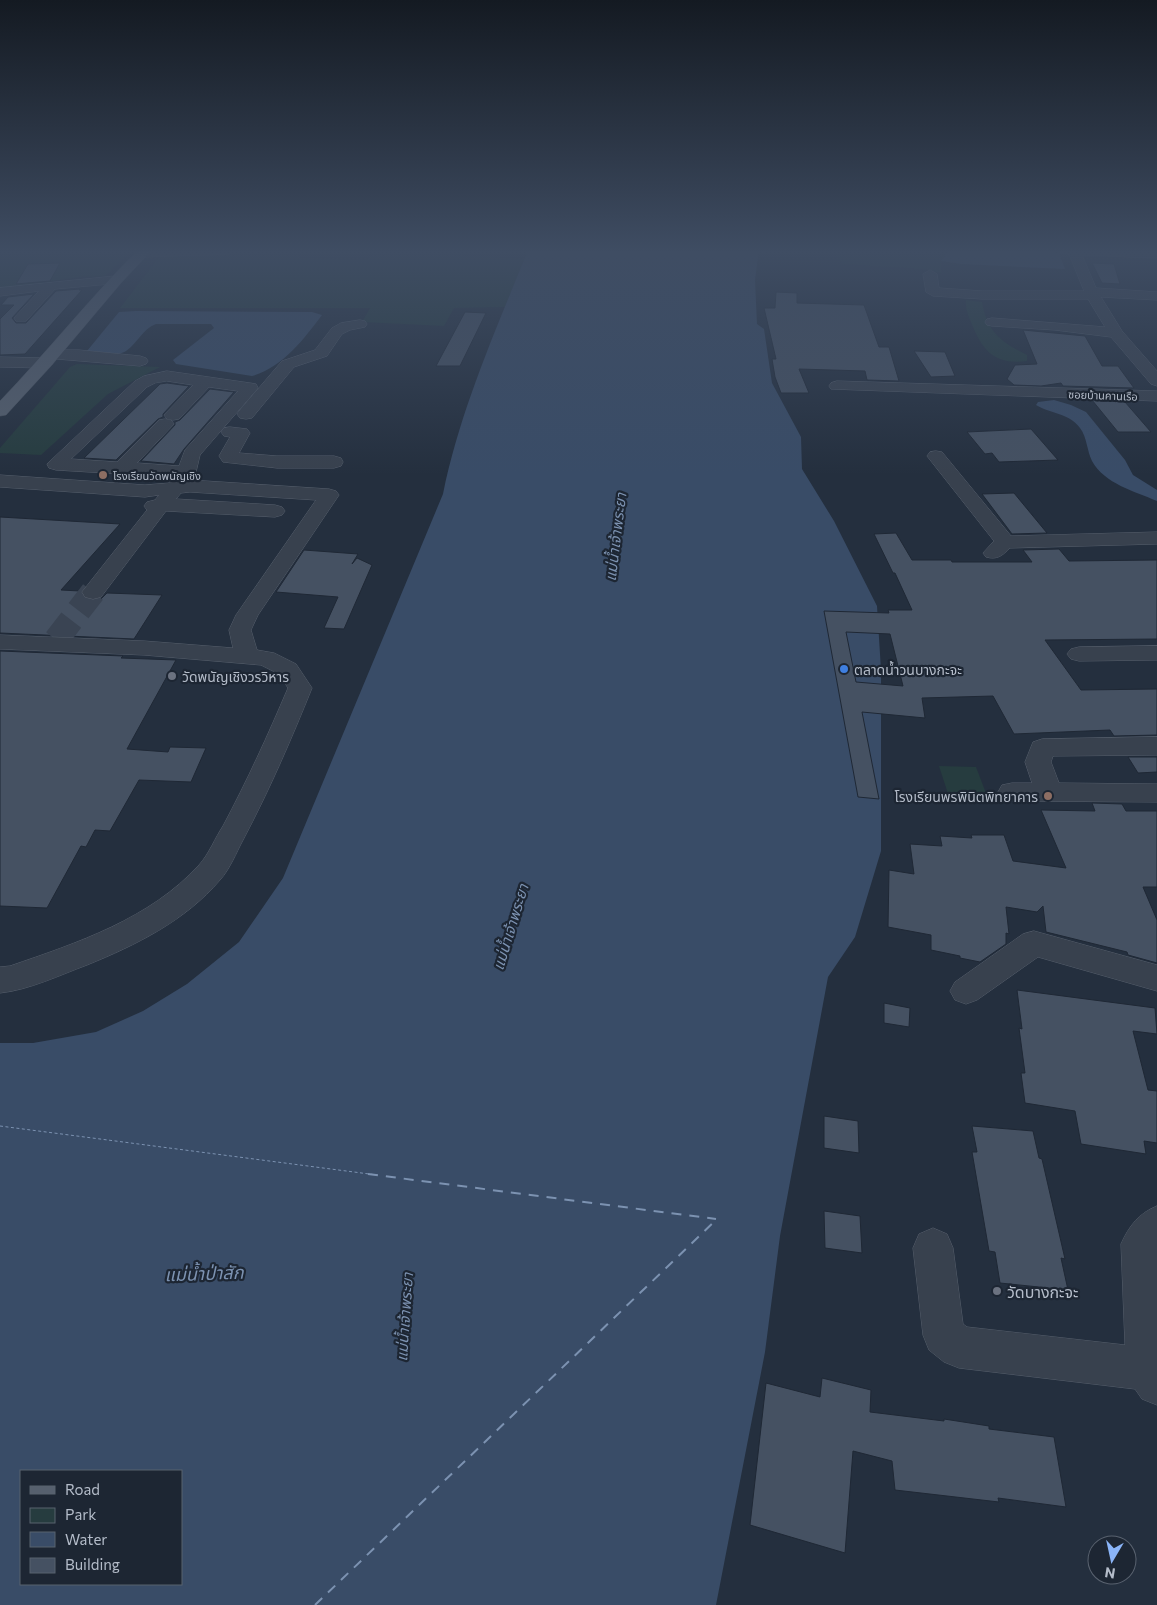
<svg xmlns="http://www.w3.org/2000/svg" width="1157" height="1605" font-family="Commissioner,'Noto Sans Thai',sans-serif">
  <style>
    .green { fill: #263c3f }
    .water { fill: #394c67; fill-rule: evenodd }
    .lines { fill: none; stroke-linecap: round; stroke-linejoin: round }
    .ferry-far1 { stroke: #7c92b1; stroke-width: 1; stroke-dasharray: 3 2.5; stroke-linecap: butt }
    .ferry { stroke: #7c92b1; stroke-width: 2; stroke-dasharray: 10 8; stroke-linecap: butt }
    .building { fill: #455162; stroke: #1f2835; fill-rule: evenodd }
    .minor-tunnel { stroke: #3a4453; stroke-width: 25; stroke-dasharray: 25 12; stroke-linecap: butt }
    .minor-casing { stroke: #565f6c; stroke-width: 1 }
    .major-casing { stroke: #414a57; stroke-width: 1 }
    .minor { fill: #38414e; fill-rule: evenodd }
    .major { fill: #56606e; fill-rule: evenodd }
    .education-dot { fill: #8d6e63; stroke: #1d2633; stroke-width: 2 }
    .shop-dot { fill: #3f7fe0; stroke: #1d2633; stroke-width: 2 }
    .worship-dot { fill: #6b7280; stroke: #1d2633; stroke-width: 2 }
    .labels { text-anchor: middle; dominant-baseline: central; stroke-width: 4.5; stroke-linejoin: round; paint-order: stroke }
    .far-street-label { font-size: 11px; fill: #b4bcc9; stroke: #1d2633 }
    .far-poi-label { font-size: 11px; fill: #b4bcc9; stroke: #1d2633; text-anchor: start }
    .poi-label { font-size: 14px; fill: #b4bcc9; stroke: #1d2633; text-anchor: start }
    .water-label { font-size: 15px; font-style: italic; fill: #7c92b1; stroke: #1d2633 }
    .near-poi-label { font-size: 16px; fill: #b4bcc9; stroke: #1d2633; text-anchor: start }
    .near-water-label { font-size: 18px; font-style: italic; fill: #7c92b1; stroke: #1d2633 }
  </style>
  <rect width="100%" height="100%" fill="#242f3e"/>
  <g class="green">
    <polygon points="0,250 132,250 105,276 79,277 0,289"/>
    <polygon points="834,250 949,250 941,261 941,273 925,269 843,264"/>
    <polygon points="298,251 299,258 367,260 376,251 524,259 505,307 454,308 444,326 362,322 370,308 120,308 160,256"/>
    <path d="M966 300 982 302C987 332 1001 342 1027 355V361C997 365 984 353 973 327 969 317 965 310 966 300Z"/>
    <polygon points="77,364 160,367 108,394 41,455 0,453 0,448 70,367"/>
    <polygon points="939,766 976,767 989,801 950,800"/>
  </g>
  <g class="water">
    <path d="M528 250H759L755 280 757 324 764 329 772 383 801 437 802 469 834 521 877 606 881 670V851L855 937 828 977 780 1236 765 1352 716 1605H0V1043H33L96 1032 143 1011 187 984 239 942 283 878 443 494C460 410 496 330 528 250ZM21 1471H181V1584H21Z"/>
    <polygon points="949,250 1051,251 1059,254 1065,269 961,264 941,261"/>
    <path d="M136 311 312 312 322 315C304 339 282 368 252 376L176 364 173 360 214 328 211 324H156C142 329 138 343 126 351 117 357 99 354 89 354L87 351 119 312Z"/>
    <path d="M1054 400 1071 405 1086 412 1125 460 1133 475 1157 490V501C1134 491 1105 484 1092 461 1087 451 1087 437 1080 428 1069 413 1051 414 1036 405L1038 402Z"/>
  </g>
  <g class="lines">
    <polyline class="ferry-far1" points="0,1126 377,1175"/>
    <g class="ferry">
      <polyline points="368,1174 716,1219"/>
      <polyline points="315,1605 716,1220"/>
    </g>
  </g>
  <g class="building">
    <polygon points="60,263 50,281 16,284 28,264"/>
    <polygon points="1092,263 1114,264 1120,284 1102,283"/>
    <polygon points="80,289 79,290 82,290 25,354 0,355 0,319 14,305 1,305 8,297 34,294 12,318 16,323 26,323 56,291"/>
    <polygon points="776,292 797,293 797,303 864,305 879,347 889,347 899,381 867,380 865,371 799,369 809,393 781,393 775,377 772,359 776,359 764,308 775,308"/>
    <polygon points="465,312 486,313 460,366 436,366"/>
    <polygon points="1023,330 1085,336 1102,366 1118,366 1134,388 1063,386 1061,383 1041,386 1014,385 1007,379 1015,365 1037,364"/>
    <polygon points="914,351 945,352 955,376 931,377"/>
    <polygon points="167,383 189,386 163,414 163,417 158,419 116,460 84,458 160,384"/>
    <polygon points="210,389 234,392 184,449 174,464 141,461 175,425 175,422 180,420"/>
    <polygon points="1092,400 1125,402 1151,432 1118,432"/>
    <polygon points="1031,429 1058,460 999,462 992,453 985,454 967,432"/>
    <polygon points="1014,493 1047,533 1012,534 982,494"/>
    <polygon points="0,517 120,524 61,590 80,591 83,598 93,601 101,599 107,593 162,595 134,639 0,633"/>
    <path d="M896 533 912 560H951L952 562H1032L1023 550 1059 549 1069 561 1157 560V639L1045 640 1081 690 1157 689V735L1114 736 1110 730 1014 734 993 696 922 698 925 718 862 712 879 799 858 797 824 611 889 613 888 610H912L895 573H893L874 534ZM846 632 890 634 903 686 856 682Z"/>
    <polygon points="304,550 358,554 352,564 357,558 372,565 344,629 324,628 338,597 276,592"/>
    <polygon points="0,651 123,656 121,658 176,660 127,749 168,752 170,747 206,748 191,782 139,780 110,831 95,830 86,847 81,846 47,908 0,906"/>
    <polygon points="1128,757 1157,757 1157,772 1138,773"/>
    <polygon points="1092,803 1122,804 1126,811 1157,811 1157,887 1143,887 1157,920 1157,963 1128,955 1127,952 1046,932 1043,906 1037,912 1006,907 1009,934 1006,933 1006,944 980,962 960,958 960,956 931,950 931,935 888,927 889,870 914,874 910,844 942,846 940,836 972,838 971,835 1004,835 1013,861 1066,868 1041,810 1095,811"/>
    <polygon points="1017,990 1155,1008 1157,1034 1133,1031 1148,1090 1157,1091 1157,1143 1144,1141 1146,1154 1081,1144 1075,1111 1025,1103 1021,1073 1025,1073 1019,1028 1022,1029"/>
    <polygon points="884,1003 910,1008 909,1027 884,1023"/>
    <polygon points="824,1116 858,1121 859,1153 824,1148"/>
    <polygon points="972,1126 1033,1131 1039,1158 1042,1159 1065,1259 1061,1258 1068,1290 1000,1283 995,1252 989,1251 972,1152 977,1152"/>
    <polygon points="824,1211 860,1216 862,1253 825,1248"/>
    <polygon points="822,1378 871,1390 870,1412 944,1421 944,1419 989,1426 989,1429 1054,1437 1066,1507 998,1498 999,1502 895,1490 892,1461 853,1451 845,1553 750,1525 766,1383 820,1397"/>
  </g>
  <g class="lines">
    <polyline class="minor-tunnel" points="56,640 93,592"/>
    <g class="minor-casing">
      <g id="minor">
        <polygon points="138,250 235,250 229,254 143,257 138,256 137,253"/>
        <polygon points="1060,250 1157,250 1157,258 1082,255 1096,288 1157,292 1157,300 1101,297 1122,331 1157,371 1157,386 1151,384 1111,337 1055,330 992,326 987,325 985,322 987,319 992,318 1105,327 1088,299 982,299 933,296 926,292 923,274 930,270 937,274 939,288 982,291 1084,291 1069,254 1061,253"/>
        <polygon points="116,276 121,277 123,280 121,283 55,289 26,321 16,321 14,318 39,291 0,296 0,288"/>
        <polygon points="360,320 365,321 367,324 365,327 350,330 342,334 327,356 294,367 252,418 246,419 240,418 237,414 240,410 282,361 315,350 332,328 341,323"/>
        <polygon points="51,350 79,350 140,356 146,358 148,361 146,364 140,366 45,358 43,355 45,352"/>
        <polygon points="0,357 45,358 51,360 53,363 51,366 45,368 0,367"/>
        <path d="M167 371 250 383 256 384 258 388 200 455 196 472 190 480 329 489 336 491 339 495 258 615 251 630 257 650 274 653 296 664 312 688C291 740 269 791 243 840 236 853 230 869 220 880 185 921 136 945 87 965 60 975 29 990 0 993V967L10 966C77 943 150 919 199 865 209 854 215 838 223 826 247 781 268 735 288 688L279 674 261 665 144 655 0 649V635L144 641 233 648 229 630 236 615 316 500 190 492 181 493 176 499 275 505 282 507 285 511 282 515 275 517 166 511 101 597 93 599 85 597 82 592 147 510 144 506 147 502 155 500 159 495 145 497 0 487V475L145 485 169 483 173 477 56 470 49 468 47 464 135 381 144 376ZM167 381 193 385 164 415 167 419 173 420 179 419 209 387 238 391 185 450 179 466 137 463 174 424 171 420 165 419 159 420 117 462 71 459 147 387 155 383Z"/>
        <polygon points="837,381 1157,391 1157,401 831,389 829,386 831,383"/>
        <polygon points="230,427 247,429 250,433 239,453 277,456 334,456 341,458 343,462 341,466 334,468 277,468 223,462 219,456 230,437 224,436 221,432 224,428"/>
        <path d="M936 451 942 452 1011 536 1157 532V544L1010 548C1002 556 997 560 986 557L983 553 994 541 927 456 930 452Z"/>
        <polygon points="1157,646 1157,660 1079,661 1071,659 1067,654 1071,649 1079,647"/>
        <polygon points="1157,737 1157,755 1053,756 1051,762 1059,783 1157,784 1157,802 1012,801 1002,799 998,792 1002,785 1012,783 1032,783 1025,762 1033,742 1042,739"/>
        <polygon points="1034,931 1157,965 1157,991 1038,957 977,1000 966,1004 955,1000 950,991 955,982 1023,934"/>
        <path d="M1157 1206V1405L1142 1399 1135 1389 959 1368 944 1362 929 1350 923 1335 913 1248 919 1234 933 1228 947 1234 953 1248 963 1324 967 1327 1125 1345 1121 1244C1129 1226 1139 1213 1157 1206Z"/>
      </g>
    </g>
    <g class="major-casing">
      <path id="major" d="M138 250H152L121 283 51 366 6 415 0 416V401C47 352 90 298 138 250Z"/>
    </g>
    <use href="#minor" class="minor"/>
    <use href="#major" class="major"/>
  </g>
  <linearGradient id="sky" x2="0" y2="1"><stop stop-color="#141a22"/><stop offset="0.53" stop-color="#3f4d63"/><stop offset="1" stop-color="#3f4d63" stop-opacity="0"/></linearGradient>
  <rect width="1157" height="475" fill="url(#sky)"/>
  <g class="education-dot">
    <circle cx="103" cy="475" r="5"/>
    <circle cx="1048" cy="796" r="5"/>
  </g>
  <circle class="shop-dot" cx="844" cy="669" r="5"/>
  <g class="worship-dot">
    <circle cx="172" cy="676" r="5"/>
    <circle cx="997" cy="1291" r="5"/>
  </g>
  <g class="labels">
    <g class="far-street-label">
      <text transform="translate(1103 395) rotate(2)">ซอยบ้านคานเรือ</text>
    </g>
    <g class="far-poi-label">
      <text x="113" y="475">โรงเรียนวัดพนัญเชิง</text>
    </g>
    <g class="poi-label">
      <text x="854" y="669">ตลาดน้ำวนบางกะจะ</text>
      <text x="182" y="676">วัดพนัญเชิงวรวิหาร</text>
      <text x="1038" y="796" text-anchor="end">โรงเรียนพรพินิตพิทยาคาร</text>
    </g>
    <g class="water-label">
      <text transform="translate(615 537) rotate(-83)">แม่น้ำเจ้าพระยา</text>
      <text transform="translate(510 927) rotate(-73)">แม่น้ำเจ้าพระยา</text>
      <text transform="translate(404 1317) rotate(-86)">แม่น้ำเจ้าพระยา</text>
    </g>
    <g class="near-poi-label">
      <text x="1007" y="1291">วัดบางกะจะ</text>
    </g>
    <g class="near-water-label">
      <text transform="translate(204 1273) rotate(-2)">แม่น้ำป่าสัก</text>
    </g>
  </g>
  <rect x="20" y="1470" width="162" height="115" fill="#1d2633" stroke="#59626f"/>
  <rect x="30" y="1486" width="25" height="8" fill="#56606e" stroke="#59626f"/>
  <text x="65" y="1495" font-size="15" fill="#b4bcc9">Road</text>
  <rect x="30" y="1508" width="25" height="15" fill="#263c3f" stroke="#59626f"/>
  <text x="65" y="1520" font-size="15" fill="#b4bcc9">Park</text>
  <rect x="30" y="1532" width="25" height="15" fill="#394c67" stroke="#59626f"/>
  <text x="65" y="1545" font-size="15" fill="#b4bcc9">Water</text>
  <rect x="30" y="1558" width="25" height="15" fill="#455162" stroke="#59626f"/>
  <text x="65" y="1570" font-size="15" fill="#b4bcc9">Building</text>
  <g transform="translate(1112 1560) rotate(189)"><circle r="24" fill="#1d2633" stroke="#59626f"/>
  <path d="M0-4L9 19L0 12L-9 19Z" fill="#8ab4f8"/>
  <text y="-8" font-size="14" font-weight="bold" text-anchor="middle" fill="#b4bcc9">N</text>
  </g>
</svg>
